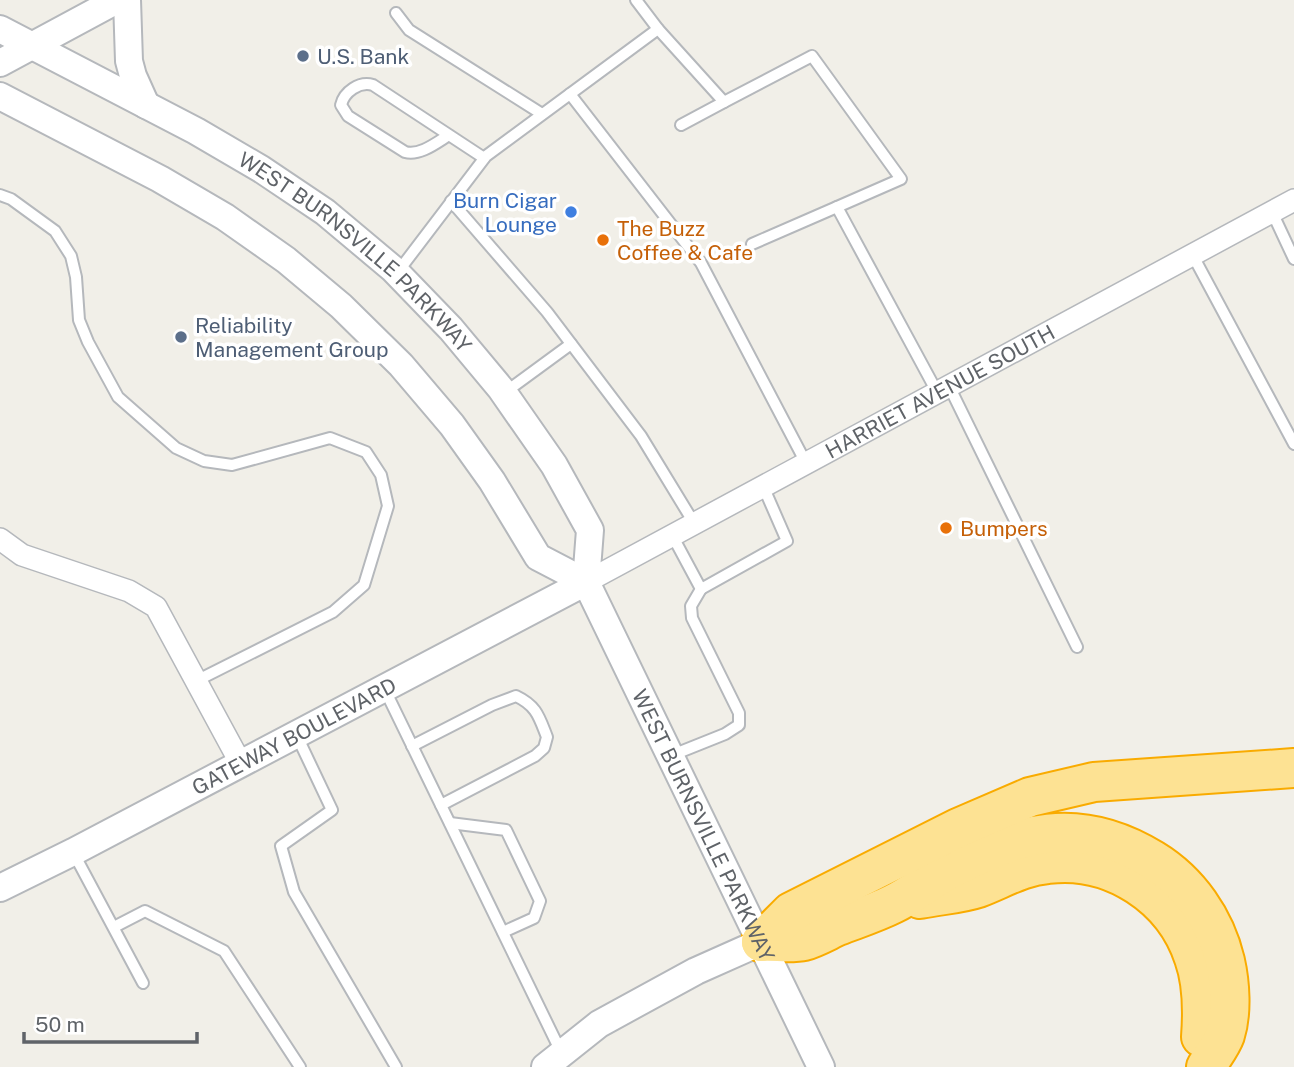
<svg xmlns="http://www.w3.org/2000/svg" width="1294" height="1067" font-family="'Public Sans',sans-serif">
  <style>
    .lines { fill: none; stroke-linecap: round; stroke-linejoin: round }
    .service-casing { stroke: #b5b8bc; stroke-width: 14 }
    .minor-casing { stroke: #b5b8bc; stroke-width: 24 }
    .tertiary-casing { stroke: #b5b8bc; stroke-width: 30 }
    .motorway-casing { stroke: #f9ab00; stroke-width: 42 }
    .service { stroke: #fff; stroke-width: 10 }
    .minor { stroke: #fff; stroke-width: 21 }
    .tertiary { stroke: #fff; stroke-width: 26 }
    .motorway { stroke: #fde293; stroke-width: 38 }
    .service-dot { fill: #5c6f8a; stroke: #fff; stroke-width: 2.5 }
    .shop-dot { fill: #3f7fe0; stroke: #fff; stroke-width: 2.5 }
    .food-dot { fill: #e8710a; stroke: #fff; stroke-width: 2.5 }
    .labels { text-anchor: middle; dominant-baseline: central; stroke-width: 7; stroke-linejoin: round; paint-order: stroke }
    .service-label { font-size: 21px; fill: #4e5e75; stroke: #fff; text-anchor: start }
    .shop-label { font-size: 21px; fill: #366cbe; stroke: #fff; text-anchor: end }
    .food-label { font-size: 21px; fill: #c56008; stroke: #fff; text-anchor: start }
    .street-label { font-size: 21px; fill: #5f6368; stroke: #fff }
  </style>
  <rect width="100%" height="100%" fill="#f1efe8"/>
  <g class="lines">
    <g class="service-casing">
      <g id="service">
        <polyline points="636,0 658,29"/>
        <polyline points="396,13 409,30 542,114"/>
        <polyline points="570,94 701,263 806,463"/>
        <polyline points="681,125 724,102"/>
        <path d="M449 135C436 143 420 156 405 152L348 116 341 105C344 92 359 81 373 85L484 158"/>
        <polyline points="0,195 11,199 55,231 71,256 76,277 79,320 88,342 118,397 176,448 204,461 232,465 330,438 366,452 381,475 388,506 364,585 333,612 196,681"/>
        <polyline points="451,201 547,312 641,436 694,523"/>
        <polyline points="1272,212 1294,259"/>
        <polyline points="752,244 837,207"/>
        <polyline points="1192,254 1294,444"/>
        <polyline points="397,273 486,156 658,29 724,102 812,56 901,179 837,207 937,392"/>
        <polyline points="949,386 1077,647"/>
        <polyline points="504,393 571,344"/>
        <polyline points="672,535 701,589 787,541 763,486"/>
        <polyline points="384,688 562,1054"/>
        <polyline points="296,734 332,810 281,846 294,892 396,1067"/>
        <path d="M412 746 492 705 516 696C537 706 539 717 547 737L544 748 535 756 441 805"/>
        <polyline points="670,756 725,734 739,725 739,713 692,618 691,606 701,589"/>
        <polyline points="450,823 506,830 540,901 534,918 503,932"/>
        <polyline points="73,852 143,983"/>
        <polyline points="114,927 145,911 224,951 300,1067"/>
      </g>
    </g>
    <g class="minor-casing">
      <g id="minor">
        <polyline points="0,539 22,555 129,591 156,607 241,764"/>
        <path id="s1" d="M586 582 1294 200"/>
      </g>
    </g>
    <g class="tertiary-casing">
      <g id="tertiary">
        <polyline points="127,0 129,61 133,76 146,105"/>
        <path id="s2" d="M0 29 196 131 261 169 325 212 393 269 451 329 501 389 554 465 590 530 586 582 821 1067"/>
        <polyline points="0,63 117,0"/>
        <polyline points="0,96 160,179 225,217 286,260 341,306 401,365 452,425 492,481 538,557 586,582"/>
        <path id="s3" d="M0 888 73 852 586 582"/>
        <polyline points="545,1067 599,1024 696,971 761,942"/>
      </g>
    </g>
    <g class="motorway-casing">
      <g id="motorway">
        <path d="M920 899C939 895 960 894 978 888 1002 879 1022 866 1048 864 1112 856 1174 897 1194 958 1203 983 1203 1010 1201 1037"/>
        <path d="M761 942C774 941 791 944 804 941 815 938 827 931 838 926 856 919 875 913 893 904 912 895 928 881 947 871 1018 832 1078 814 1153 860 1189 882 1215 919 1225 961 1230 983 1232 1013 1225 1035 1221 1046 1212 1057 1206 1067"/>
        <polyline points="761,942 791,912 958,828 1030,797 1094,782 1294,768"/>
      </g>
    </g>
    <use href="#service" class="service"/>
    <use href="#minor" class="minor"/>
    <use href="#tertiary" class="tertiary"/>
    <use href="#motorway" class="motorway"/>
  </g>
  <g class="service-dot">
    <circle cx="303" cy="56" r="7"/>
    <circle cx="181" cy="337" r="7"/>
  </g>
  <circle class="shop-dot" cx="571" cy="212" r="7"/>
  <g class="food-dot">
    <circle cx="603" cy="240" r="7"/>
    <circle cx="946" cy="528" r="7"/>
  </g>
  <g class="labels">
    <g class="service-label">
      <text x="317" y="56">U.S. Bank</text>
      <text x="195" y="325">Reliability<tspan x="195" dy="24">Management Group</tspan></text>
    </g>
    <g class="shop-label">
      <text x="557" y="200">Burn Cigar<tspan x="557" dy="24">Lounge</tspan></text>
    </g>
    <g class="food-label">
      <text x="617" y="228">The Buzz<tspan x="617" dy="24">Coffee &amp; Cafe</tspan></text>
      <text x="960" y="528">Bumpers</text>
    </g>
    <g class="street-label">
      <text stroke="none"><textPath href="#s2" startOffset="422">WEST BURNSVILLE PARKWAY</textPath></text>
      <text stroke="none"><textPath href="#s1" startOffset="402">HARRIET AVENUE SOUTH</textPath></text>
      <text stroke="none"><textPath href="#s3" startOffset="331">GATEWAY BOULEVARD</textPath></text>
      <text stroke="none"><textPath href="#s2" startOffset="1113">WEST BURNSVILLE PARKWAY</textPath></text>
    </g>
  </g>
  <path d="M24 1032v10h173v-10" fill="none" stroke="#5f6368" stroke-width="3.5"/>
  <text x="35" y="1032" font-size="21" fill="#5f6368" stroke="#ffffff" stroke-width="5" paint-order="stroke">50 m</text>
</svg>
